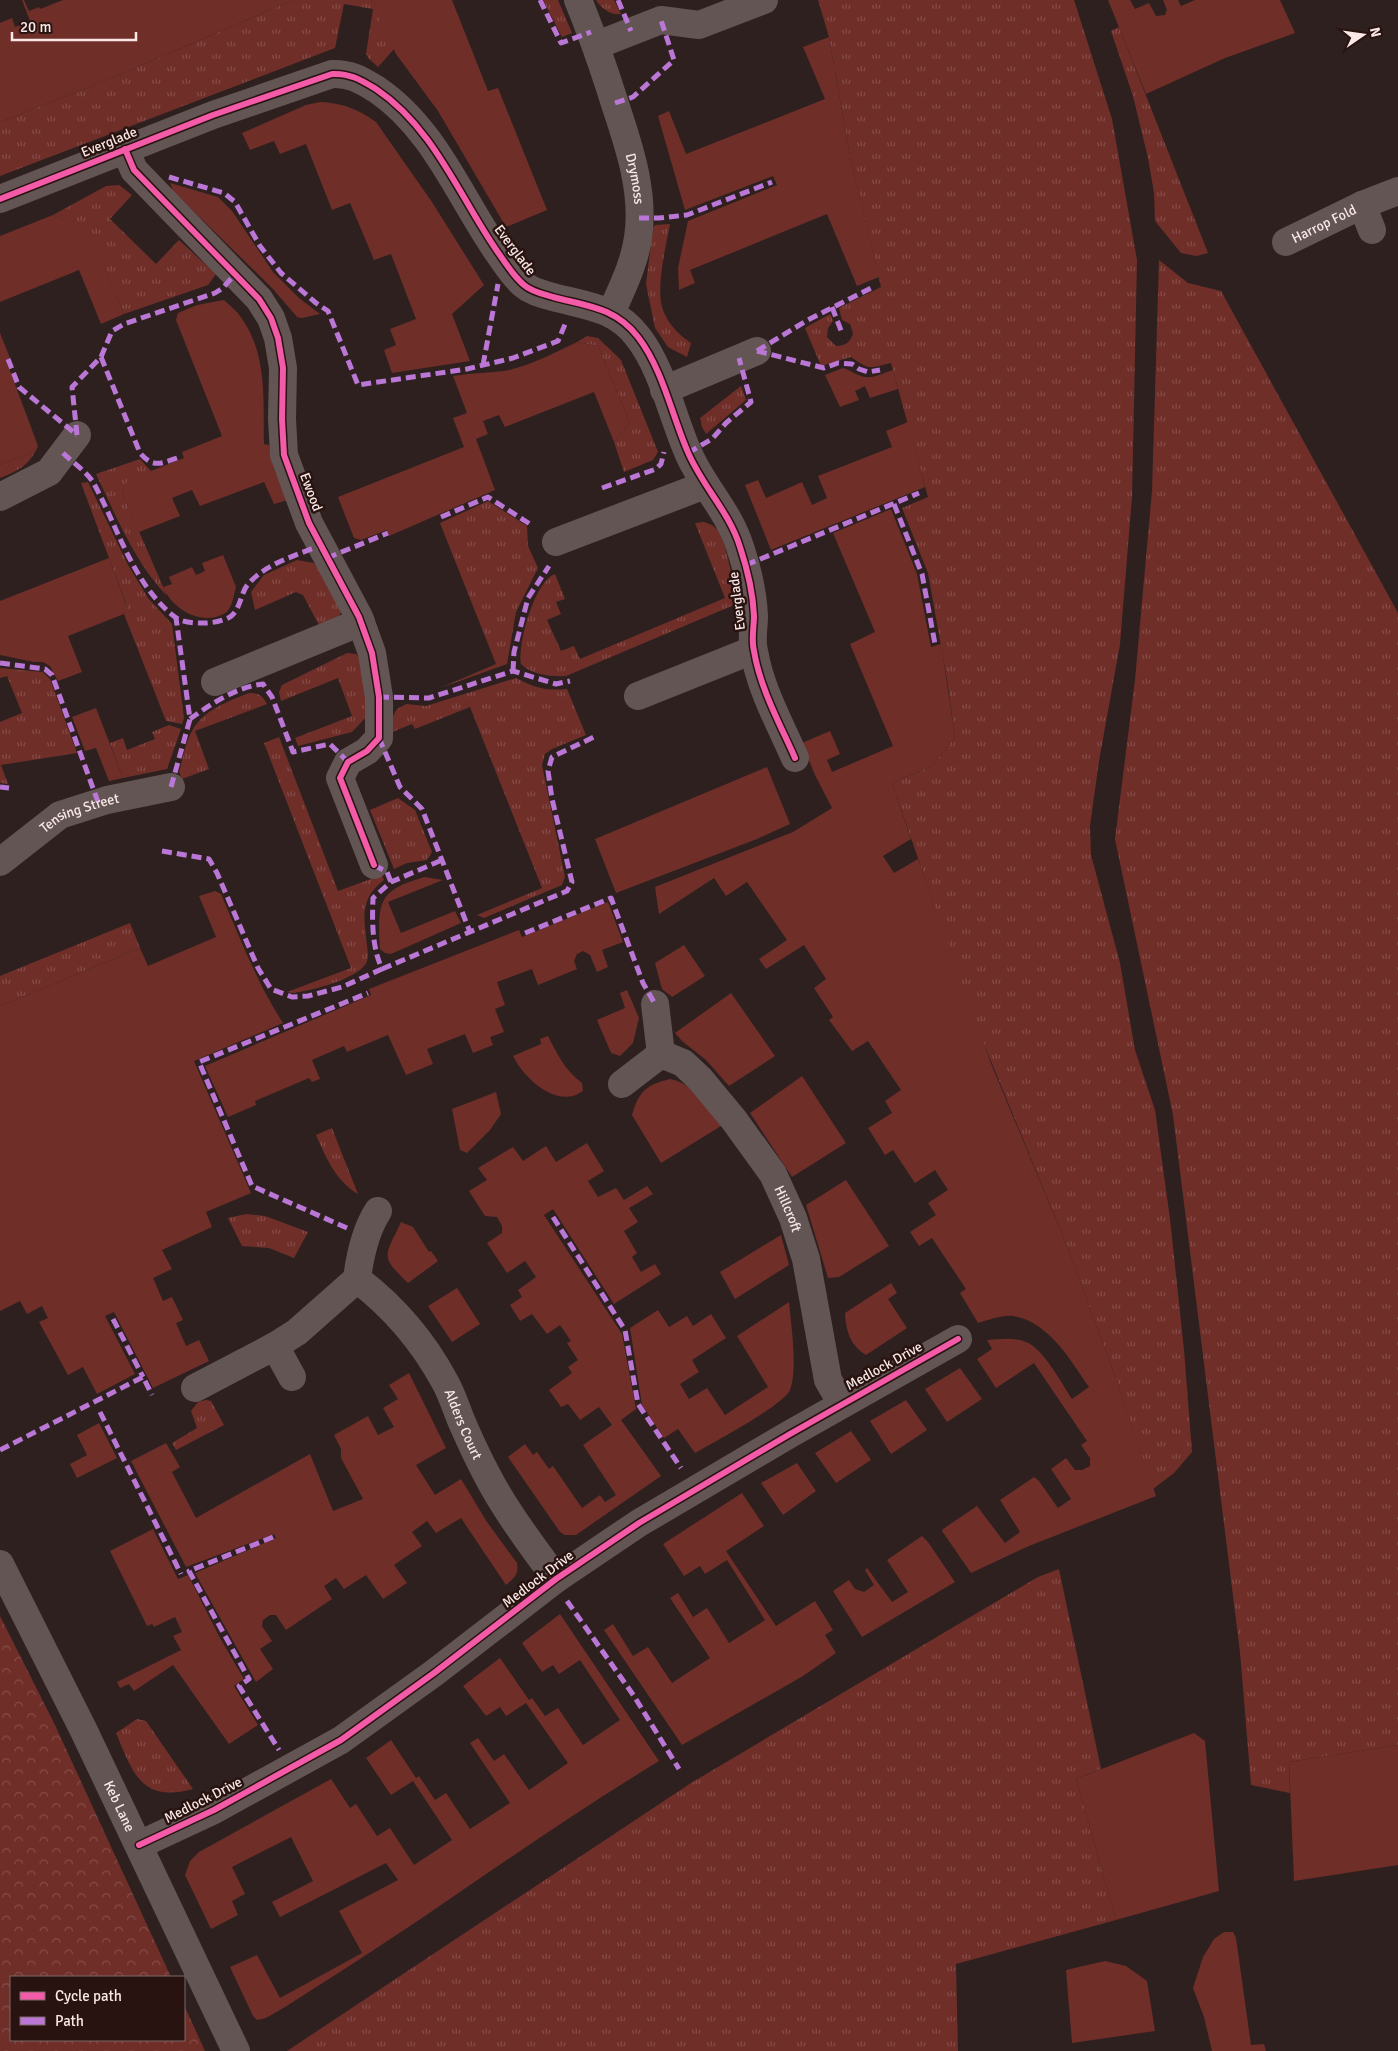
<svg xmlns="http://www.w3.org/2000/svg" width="1398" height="2051" font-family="Signika,sans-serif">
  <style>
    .grass { fill: url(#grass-tufts) }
    .park { fill: url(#park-crowns) }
    .garden { fill: #702e29 }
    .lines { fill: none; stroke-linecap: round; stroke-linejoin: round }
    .street { stroke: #625554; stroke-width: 28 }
    .quiet { stroke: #ba77d6; stroke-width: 5; stroke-dasharray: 10 5; stroke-linecap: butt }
    .cycleway-casing { stroke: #291310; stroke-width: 9 }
    .cycleway { stroke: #f35aa7; stroke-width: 6 }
    .labels { text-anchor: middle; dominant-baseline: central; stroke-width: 5; stroke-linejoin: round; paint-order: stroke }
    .street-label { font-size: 14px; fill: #f9e8e6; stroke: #291310 }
  </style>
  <defs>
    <pattern id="grass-tufts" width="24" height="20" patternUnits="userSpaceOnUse" patternTransform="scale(1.25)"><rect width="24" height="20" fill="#702e29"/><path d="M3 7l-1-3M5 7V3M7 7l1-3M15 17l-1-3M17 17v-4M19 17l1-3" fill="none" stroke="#854c48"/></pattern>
    <pattern id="park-crowns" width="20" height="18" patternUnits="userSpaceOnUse" patternTransform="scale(1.25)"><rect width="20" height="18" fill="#702e29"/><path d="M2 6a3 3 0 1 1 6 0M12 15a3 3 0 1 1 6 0" fill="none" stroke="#854c48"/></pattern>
  </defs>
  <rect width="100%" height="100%" fill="#2d201f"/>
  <g class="grass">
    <polygon points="293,0 371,0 394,49 378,67 369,59 366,54 373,9 344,4 335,48 0,176 0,122 107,80"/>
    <polygon points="543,0 558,0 572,33 562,37"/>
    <path d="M596 0H614L621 14C611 16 601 8 596 0Z"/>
    <path d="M818 0H1074L1112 119 1137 260 1132 497 1120 644 1099 761 1090 826 1091 855 1120 963 1135 1050 1155 1110 1170 1219 1184 1350 1192 1452 1174 1473 1153 1489 1115 1376 1067 1246 972 1015 892 783 932 766 955 737 947 680 928 573 902 508 928 497 891 363C869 368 871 371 851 357L821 366 805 328 830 314 833 321 828 328 827 337 836 346C845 346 851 342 853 333L850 324 842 320 839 308 881 287 850 156 829 37Z"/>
    <polygon points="1119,27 1208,253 1196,256 1181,253 1155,221 1154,193 1148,158 1133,96 1111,31"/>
    <polygon points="119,185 132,195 110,219 156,264 179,240 216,274 208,285 124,314 88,228 53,215 106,186"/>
    <path d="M670 224C666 246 655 290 663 310 668 324 679 335 691 343L687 357 668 347 655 328 646 284 653 228 655 225Z"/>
    <polygon points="1159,260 1188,283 1221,291 1398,613 1398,1745 1289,1762 1290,1793 1251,1785 1240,1652 1173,1115 1115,839 1135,680 1152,491"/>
    <polygon points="587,336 598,338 621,360 658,452 653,460 624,472 614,442 630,423 598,346 577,342"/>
    <polygon points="741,386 746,400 706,434 702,427 700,418"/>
    <path d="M38 446C30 465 18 471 0 478V465L30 453Z"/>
    <path d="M140 459 151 471 122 492 167 596C135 563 116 516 96 474Z"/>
    <polygon points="88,482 128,565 148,598 172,624 184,718 182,724 166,721 124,614 127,606 81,483"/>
    <polygon points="488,501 527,526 528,546 538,568 516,612 507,664 440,688 496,664 440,523"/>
    <path d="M704 522 712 525 719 531 725 547 737 596 734 605 566 676C552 677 532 675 521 664 518 643 534 582 555 574L565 599 556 602 561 614 547 620 561 651 574 646 580 659 725 598 695 523Z"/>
    <polygon points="297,560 314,563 322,575 341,612 339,617 320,627 303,595 296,592 255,610 251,592 264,575"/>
    <polygon points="347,653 356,654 365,663 372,711 352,732 298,746 295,738 352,716 338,678 281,701 279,692 282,685"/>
    <polygon points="0,668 43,672 50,679 77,753 1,765 8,784 0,783 0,722 22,713 7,676 0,678"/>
    <path d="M516 678C535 688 546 691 567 689L586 735 552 749 545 754 542 765 565 877 562 885 484 918 477 915 542 888 470 707 415 729 412 724 390 733 393 716 397 709 406 704 426 706Z"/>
    <path d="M249 693C259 693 262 695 267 704L195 731 209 769 182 779 179 772C183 759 185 743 192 731 203 710 229 701 249 693Z"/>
    <polygon points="169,725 181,729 167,769 123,778 110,743 123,738 127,750 155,739 152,732"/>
    <path d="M279 737 338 891 382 875 384 880C359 899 364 918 367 946 368 953 369 959 365 965 353 980 313 990 294 993L287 992 351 968 264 743Z"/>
    <polygon points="398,798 415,810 432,852 427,860 407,863 394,869 370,810"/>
    <polygon points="130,923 140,948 0,1006 0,976"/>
    <path d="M332 1128 335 1136 358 1194C336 1181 326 1158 316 1135Z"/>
    <polygon points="246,1214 265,1216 308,1232 294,1258 269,1248 242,1246 228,1218"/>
    <polygon points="206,1400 211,1401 224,1425 176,1450 172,1443 197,1428 191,1411 198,1402"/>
    <polygon points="1059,1569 1101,1769 1076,1779 1116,1920 956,1964 958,2051 287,2051 691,1783 1038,1577"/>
    <path d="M137 1719 146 1721 193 1789C141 1803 133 1773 116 1733Z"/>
  </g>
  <polygon class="park" points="0,1616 55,1725 171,1977 11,1977 11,2040 184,2040 184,2005 205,2051 0,2051"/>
  <g class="garden">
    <polygon points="22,0 24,0 29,11 39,7 40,9 63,0 293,0 107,80 0,122 0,23 12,18 15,27 30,21"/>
    <polygon points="371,0 452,0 488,91 498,88 547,210 506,227 438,111 396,54 382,26"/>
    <polygon points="1108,0 1130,0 1135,9 1149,3 1156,16 1165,15 1167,10 1163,0 1178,0 1181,6 1195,0 1280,0 1295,33 1225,58 1146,94"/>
    <polygon points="829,37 850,156 879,277 857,286 827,214 690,270 695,283 679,290 678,268 688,221 777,185 773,176 685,210 658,116 669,111 686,154 825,99 803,47"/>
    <path d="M320 102C342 103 358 109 376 122L432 202 484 285 452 314 470 361 392 373 384 350 396 345 390 329 416 319 391 254 374 260 350 203 332 210 306 144 280 154 274 141 250 150 242 133 306 105Z"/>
    <polygon points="170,183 218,197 232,211 273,272 299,298 320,314 302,318 297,317 272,288 173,191"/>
    <polygon points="53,215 88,227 124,314 101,324 79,270 0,302 0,236"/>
    <path d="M224 300C229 305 236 310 240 316 268 353 263 401 264 444L269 445 274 469 288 500 274 504 264 482 200 506 192 490 172 498 180 516 139 532 122 492 128 480 184 458 182 452 222 436 176 320 178 313 197 305Z"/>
    <polygon points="0,333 10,358 6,360 38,446 30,453 0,465"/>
    <path d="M577 342 598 346 630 423 614 442 594 392 505 427 499 415 483 421 488 434 476 439 495 490 389 536 387 530 361 540 354 538 338 497 464 447 453 418 467 413 453 376C470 373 487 373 504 371 530 366 554 353 577 342Z"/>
    <path d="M843 368C850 370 855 374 861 376 871 380 883 373 893 370L898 389 870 398 865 386 855 391 859 400 840 407 825 375Z"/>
    <polygon points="908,422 925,487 771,550 745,485 758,480 766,498 802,482 812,505 827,498 818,476 892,447 886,431"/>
    <path d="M891 509 917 574 931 647 941 644 955 737 932 766 892 783 911 839 883 856 894 873 918 859 992 1066 1067 1246 1115 1376 1156 1496 1029 1546 971 1573 942 1531 943 1529 977 1506 1005 1543 1020 1532 1000 1500 1034 1477 1039 1481 1058 1508 1071 1499 1051 1469 1066 1458 1075 1470H1082L1090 1466V1458L1081 1445 1087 1441 1034 1363 996 1388 977 1359 992 1349 987 1340C1000 1339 1014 1337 1026 1342 1043 1348 1062 1384 1072 1399L1089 1387C1070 1360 1049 1322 1013 1316 1002 1315 989 1320 978 1323L960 1293 966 1289 932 1238 919 1246 910 1232 936 1215 928 1203 948 1190 935 1170 915 1183 893 1150 885 1155 868 1128 892 1113 885 1101 901 1090 868 1041 852 1051 829 1020 833 1017 814 988 826 979 804 945 766 969 759 959 787 940 747 882 726 896 714 878 659 914 655 887 793 832 832 808 815 775 802 743 830 731 840 754 827 760 832 772 893 746 850 644 875 632 833 533Z"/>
    <path d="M223 555 236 587C234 594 233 603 229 609 226 614 221 615 216 617 194 622 172 607 163 587L172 584 169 577 192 567 196 575 205 571 202 563Z"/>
    <polygon points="109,558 127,607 124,614 68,636 82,672 58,681 50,666 43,662 34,662 0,655 0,601"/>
    <polygon points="96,708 123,778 109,781 96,748 85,751 72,717"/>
    <polygon points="767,767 790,824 757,839 616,893 595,839"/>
    <path d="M425 877 443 880 388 902 401 933 455 911 461 923 391 954 385 953 380 949C378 903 377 890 425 877Z"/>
    <path d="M215 891 221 894C240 938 257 983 283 1023L194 1061 251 1193 206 1212 212 1227 162 1250 172 1269 153 1278 163 1301 172 1297 183 1320 176 1323 186 1346 199 1340 209 1361 153 1388 114 1312 105 1316 135 1374 97 1394 83 1367 68 1375 39 1322 48 1318 42 1306 27 1314 20 1301 0 1311V1006L140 948 148 966 216 937 199 896Z"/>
    <polygon points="608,902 623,942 602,950 608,967 597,972 590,955 583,951 577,954 574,961 577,969 538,985 532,969 497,982 505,1005 495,1009 504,1032 490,1037 493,1045 473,1053 465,1034 427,1049 433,1064 406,1075 388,1035 347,1052 344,1046 312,1060 320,1079 312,1082 309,1078 255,1101 256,1105 228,1117 205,1066 371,995 369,989 519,930 522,937"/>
    <polygon points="684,945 705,976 672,997 662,989 655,963"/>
    <polygon points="627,990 639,1018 633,1043 620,1056 611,1053 597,1020 625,1008 620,993"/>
    <polygon points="731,993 775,1056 729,1086 706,1060 682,1041 675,1033"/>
    <path d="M548 1036C557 1054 565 1070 582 1083L583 1091C557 1110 524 1078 513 1056L541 1044 540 1039Z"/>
    <polygon points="802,1076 846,1143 792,1177 750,1113"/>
    <path d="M670 1079C694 1083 707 1108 721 1126L661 1163 632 1115C639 1091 646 1085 670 1079Z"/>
    <polygon points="496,1092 501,1114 490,1130 467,1153 460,1150 452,1109"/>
    <polygon points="587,1143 604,1171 588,1181 598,1197 616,1188 624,1200 647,1186 653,1194 629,1208 638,1222 624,1231 637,1253 632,1257 641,1272 655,1264 661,1274 614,1304 553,1209 544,1215 622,1334 636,1409 621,1420 661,1476 576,1535 565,1535 560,1532 508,1457 525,1444 533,1455 537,1452 549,1469 553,1466 582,1508 600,1495 605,1502 616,1495 583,1445 612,1425 599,1407 580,1420 568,1404 561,1407 549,1390 572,1373 568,1367 578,1360 567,1343 571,1341 560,1325 547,1334 532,1314 520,1321 510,1305 522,1297 518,1290 536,1277 525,1261 507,1273 487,1243 502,1233 502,1226 497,1217 485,1216 469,1191 487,1180 478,1168 513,1147 523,1161 546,1146 556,1162"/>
    <polygon points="846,1180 889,1246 839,1277 828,1278 806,1205"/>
    <path d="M401 1222 413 1227 429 1252 431 1251 438 1261 408 1283C379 1255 385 1257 401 1222Z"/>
    <polygon points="781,1235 789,1265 735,1299 720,1272"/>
    <path d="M891 1283 897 1293 888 1299 907 1328 866 1355C850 1345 846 1331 845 1313Z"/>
    <polygon points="457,1288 480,1324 452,1342 428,1306"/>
    <path d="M789 1302C791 1325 798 1369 790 1390 784 1405 712 1443 695 1453L678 1429 664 1438 642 1405 630 1328 658 1310 669 1327 687 1316 693 1326 711 1314 726 1338 692 1360 699 1372 680 1384 689 1399 707 1388 725 1415 768 1387 737 1336Z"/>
    <polygon points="960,1368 982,1399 947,1422 925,1389"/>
    <path d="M409 1373 446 1448 416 1465 435 1495 461 1479 487 1522 517 1563C519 1575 514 1578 506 1585L461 1518 436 1533 427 1521 412 1532 422 1546 394 1565 407 1583 383 1599 366 1575 344 1589 336 1578 324 1586 332 1599 286 1630 276 1615H270L263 1620 262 1626 272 1641 260 1649 273 1669 256 1682 195 1573 276 1538 274 1534 186 1567 131 1461 166 1443 180 1467 172 1472 196 1518 310 1454 333 1511 363 1499 341 1458V1449L334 1435 368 1416 378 1435 394 1427 383 1408 398 1399 389 1385Z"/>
    <polygon points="906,1400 927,1430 891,1454 870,1421"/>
    <polygon points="99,1423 117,1458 77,1478 70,1464 87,1455 77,1435"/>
    <polygon points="851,1431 871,1460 836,1483 815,1453"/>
    <polygon points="797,1463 816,1491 783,1515 761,1483"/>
    <polygon points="742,1493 764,1526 726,1551 776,1626 815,1601 833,1630 825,1635 836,1653 803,1676 682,1745 604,1630 613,1624 633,1656 648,1647 672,1683 710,1658 670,1598 678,1593 693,1617 707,1608 729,1643 765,1620 727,1560 705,1574 700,1566 684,1576 663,1544"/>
    <polygon points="153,1529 178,1579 188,1575 220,1638 244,1679 234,1686 258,1725 229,1744 173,1665 134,1691 129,1684 120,1688 117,1682 181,1650 173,1636 182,1632 175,1617 154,1627 152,1624 147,1626 110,1551"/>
    <polygon points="922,1536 928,1542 955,1582 862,1637 833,1591 849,1580 855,1589 864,1592 874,1585 865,1570 867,1568 892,1602 908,1592 887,1560"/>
    <path d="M560 1614 659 1761C579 1810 502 1863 425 1916 379 1947 332 1977 285 2007L266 2018 257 2020 253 2016 230 1967 257 1955 280 1998 362 1953 339 1911 398 1880 386 1863 280 1917 272 1902 313 1881 291 1837 232 1867 245 1894 232 1901 238 1915 211 1929 185 1875 190 1861 199 1852 331 1779 350 1808 356 1804 377 1836 390 1828 414 1865 452 1840 413 1781 391 1795 366 1758 391 1740 416 1778 419 1776 435 1800 446 1793 470 1829 510 1803 470 1743 478 1738 494 1761 504 1754 529 1790 568 1763 526 1703 506 1716 500 1707 486 1716 463 1686 500 1658 529 1700 532 1698 545 1716 558 1708 583 1745 620 1720 580 1660 559 1674 553 1665 542 1672 522 1643Z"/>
    <polygon points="1194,1733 1205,1741 1219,1891 1116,1920 1076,1779"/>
    <polygon points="1398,1745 1398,1865 1294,1881 1289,1762"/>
    <polygon points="1224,1932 1233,1932 1236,1938 1251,2045 1264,2044 1266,2051 1212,2051 1204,2017 1193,1988 1203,1957 1214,1939"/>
    <polygon points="1105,1961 1126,1966 1147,1981 1155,2031 1072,2043 1066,1970"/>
  </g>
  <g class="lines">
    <g class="street">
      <path id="s1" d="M578 0C592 34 604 69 615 104 629 146 645 193 638 238 634 265 622 288 611 313"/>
      <polyline points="597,45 661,20 699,25 764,0"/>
      <polyline points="125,149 134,170 259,299 271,318 278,338 283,368 282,419 284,455 309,523 359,617 372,653 379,697 379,738 367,751 348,762 340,778 374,865"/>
      <path d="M0 199 213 115 332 74C350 73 361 80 376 89 434 128 459 196 497 251 505 262 513 276 524 285 532 292 543 294 553 297 586 306 615 307 638 337 662 368 672 415 687 450 701 485 729 511 740 547 747 568 753 593 754 616 754 627 751 640 754 651 760 688 780 724 795 758"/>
      <polyline points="1362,205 1372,230"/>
      <path id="s2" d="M1286 242 1362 205 1398 191"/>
      <polyline points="664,390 757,351"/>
      <polyline points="0,497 49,472 77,435"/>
      <polyline points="556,542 705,485"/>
      <polyline points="215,682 361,622"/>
      <polyline points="638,696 753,650"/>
      <path id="s3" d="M0 862 60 815 107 800 171 787"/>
      <polyline points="655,1004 661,1054"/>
      <path id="s4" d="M661 1054 683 1063 700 1079 734 1120 773 1174 793 1218 806 1259 828 1380 842 1404"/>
      <polyline points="622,1084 661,1054"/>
      <path d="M357 1279C360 1255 365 1231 378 1211"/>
      <polyline points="275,1346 292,1377"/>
      <path id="s5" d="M195 1388 275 1346 297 1332 357 1279C394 1307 423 1341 445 1382 453 1396 457 1412 464 1427 471 1443 479 1460 487 1475 506 1512 532 1545 556 1579"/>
      <path id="s6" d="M0 1564 84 1731 236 2051"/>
      <polyline points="139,1845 214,1810 341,1740 434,1673 556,1579 639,1523 790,1434 958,1339"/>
    </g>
    <g class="quiet">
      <polyline points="540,0 561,43 591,32"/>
      <polyline points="618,0 631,31"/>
      <polyline points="615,103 633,97 674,60 661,20"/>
      <polyline points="169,177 224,193 235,202 260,246 281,273 316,303 328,311 358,385 467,369 513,358 558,341 566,322"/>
      <polyline points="639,218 659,218 687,215 772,182"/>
      <polyline points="832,307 842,333"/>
      <polyline points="757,351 806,321 873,287"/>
      <polyline points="757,351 824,368 838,363 852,364 859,369 868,372 880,370"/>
      <path d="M101 357 140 453C153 468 160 464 177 458"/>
      <polyline points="8,359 19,387 77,435"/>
      <polyline points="483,365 498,284"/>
      <polyline points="77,435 72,387 101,357 112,331 124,324 215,293 223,288 235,274"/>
      <path d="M63 453C72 462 86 471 93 482 118 527 133 585 175 617 183 623 195 623 204 623 213 623 222 621 230 617 241 609 240 594 248 584 267 563 295 556 321 545"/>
      <polyline points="688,453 712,439 726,423 751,402 739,358"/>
      <polyline points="602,488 656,469 661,464 664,452"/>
      <polyline points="894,504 922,574 935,644"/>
      <polyline points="441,517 488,497 533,526"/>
      <polyline points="327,558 388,533"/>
      <polyline points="746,565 919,493"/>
      <polyline points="0,663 45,669 52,675 98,802"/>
      <polyline points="513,671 514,652 528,598 549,566"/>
      <polyline points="379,697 429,698 513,671 556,684 570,681"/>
      <path d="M190 719C211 704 236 687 263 684L272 697 293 752 330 744 348 762"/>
      <polyline points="379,738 400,787 422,809 470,932"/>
      <polyline points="0,787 9,788"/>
      <polyline points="171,787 190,719 176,618"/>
      <path d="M162 851 209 859 217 873 258 968 271 989 292 997 308 996 342 987 382 969C372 947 372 922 373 898L391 882 442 860"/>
      <polyline points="374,865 387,872 391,882"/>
      <polyline points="525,933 611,898 643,983 655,1004"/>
      <polyline points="382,969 567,891 572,882 552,799 548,771 552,757 594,737"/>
      <polyline points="553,1217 625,1330 638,1404 681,1468"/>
      <polyline points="347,1228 252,1186 199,1062 368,993"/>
      <polyline points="113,1319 143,1377"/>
      <polyline points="100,1412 181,1574"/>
      <polyline points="0,1450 143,1377 152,1395"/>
      <polyline points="273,1537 189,1571 249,1679 239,1686 279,1750"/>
      <polyline points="567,1601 634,1696 679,1769"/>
    </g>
    <g class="cycleway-casing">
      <g id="cycleway">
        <polyline points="125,149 134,170 259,299 271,318 278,338 283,368 282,419 284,455 309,523 359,617 372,653 379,697 379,738 367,751 348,762 340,778 374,865"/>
        <path d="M0 199 213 115 332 74C350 73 361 80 376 89 434 128 459 196 497 251 505 262 513 276 524 285 532 292 543 294 553 297 586 306 615 307 638 337 662 368 672 415 687 450 701 485 729 511 740 547 747 568 753 593 754 616 754 627 751 640 754 651 760 688 780 724 795 758"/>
        <polyline points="139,1845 214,1810 341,1740 434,1673 556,1579 639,1523 790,1434 958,1339"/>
      </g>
    </g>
    <use href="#cycleway" class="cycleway"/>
  </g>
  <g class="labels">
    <g class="street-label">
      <text transform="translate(109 142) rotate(-22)">Everglade</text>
      <text stroke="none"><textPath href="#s1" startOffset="188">Drymoss</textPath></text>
      <text stroke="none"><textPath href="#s2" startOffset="42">Harrop Fold</textPath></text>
      <text transform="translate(515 250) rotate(53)">Everglade</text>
      <text transform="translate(311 492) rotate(69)">Ewood</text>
      <text transform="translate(737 601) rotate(-97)">Everglade</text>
      <text stroke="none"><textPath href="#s3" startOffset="95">Tensing Street</textPath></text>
      <text stroke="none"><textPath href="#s4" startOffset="205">Hillcroft</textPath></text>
      <text transform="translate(884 1366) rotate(-29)">Medlock Drive</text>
      <text stroke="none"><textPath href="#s5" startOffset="379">Alders Court</textPath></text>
      <text transform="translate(538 1579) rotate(-37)">Medlock Drive</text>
      <text transform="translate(203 1800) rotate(-27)">Medlock Drive</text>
      <text stroke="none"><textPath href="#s6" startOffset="270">Keb Lane</textPath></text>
    </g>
  </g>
  <rect x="10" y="1976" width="175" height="65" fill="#291310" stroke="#7c6866"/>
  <rect x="20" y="1992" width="25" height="8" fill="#f35aa7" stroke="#7c6866"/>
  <text x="55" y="2001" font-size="15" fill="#f9e8e6">Cycle path</text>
  <rect x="20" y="2017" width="25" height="8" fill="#ba77d6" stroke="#7c6866"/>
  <text x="55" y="2026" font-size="15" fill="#f9e8e6">Path</text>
  <g transform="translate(1363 35) rotate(77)" stroke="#291310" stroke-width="4" paint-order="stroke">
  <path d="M0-4L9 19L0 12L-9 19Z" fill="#f9e8e6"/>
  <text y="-8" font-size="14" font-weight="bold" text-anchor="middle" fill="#f9e8e6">N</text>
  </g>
  <path d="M12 32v8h124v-8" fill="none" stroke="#f9e8e6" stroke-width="2.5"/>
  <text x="20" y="32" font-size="15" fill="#f9e8e6" stroke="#291310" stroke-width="4" paint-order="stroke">20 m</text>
</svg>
